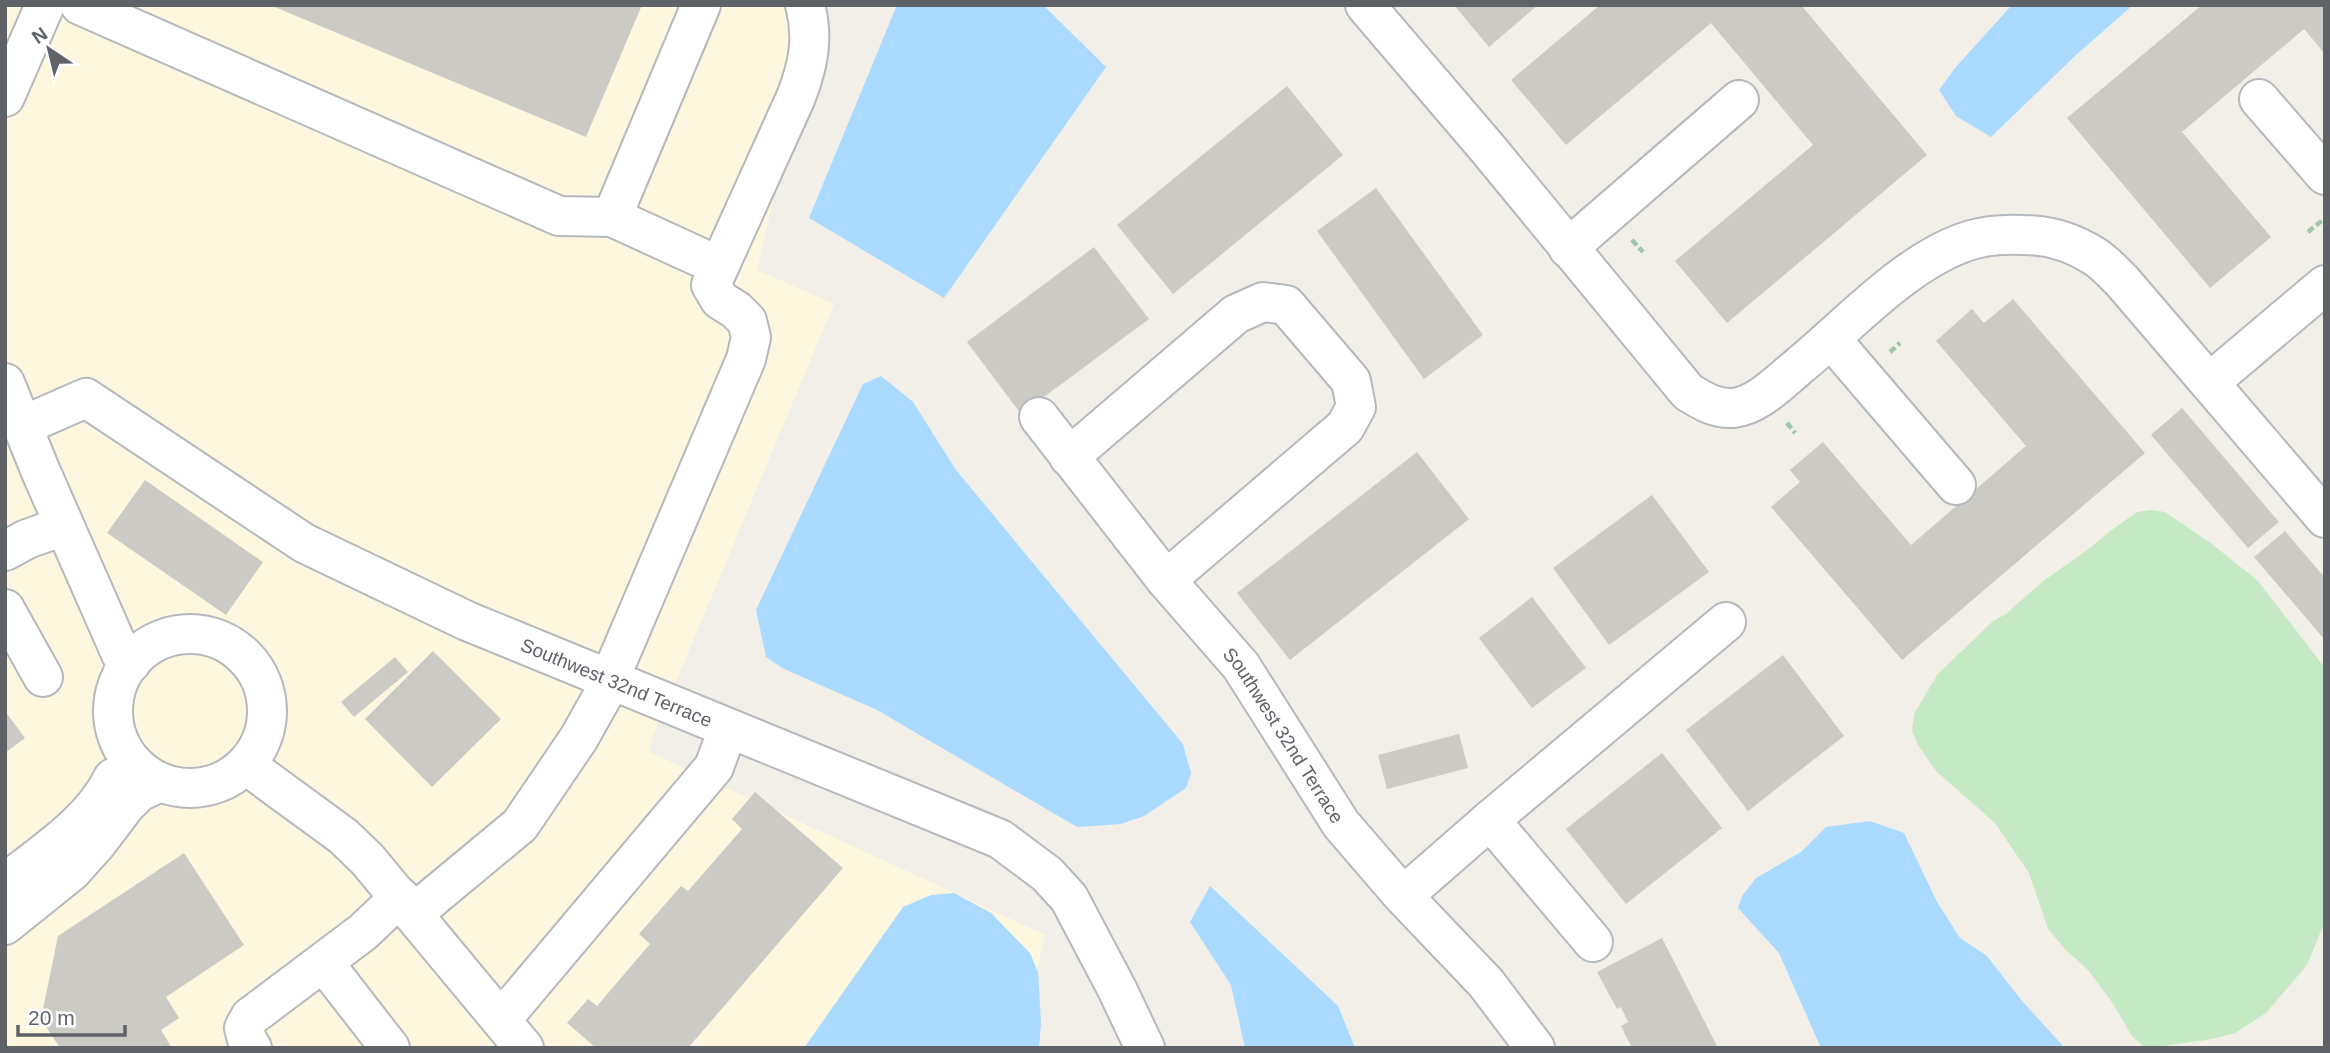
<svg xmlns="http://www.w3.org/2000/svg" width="2330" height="1053" font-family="Helvetica,sans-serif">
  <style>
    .commercial { fill: #fef7e0 }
    .green { fill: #c5e8c5 }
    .water { fill: #aadaff }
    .building { fill: #cccac5 }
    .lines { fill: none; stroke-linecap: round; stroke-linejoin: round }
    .minor-casing { stroke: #b5b8bc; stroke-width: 42 }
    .path { stroke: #9cc7a9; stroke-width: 4.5; stroke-dasharray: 7 3.5; stroke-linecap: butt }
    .minor { stroke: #fff; stroke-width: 38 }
    .labels { text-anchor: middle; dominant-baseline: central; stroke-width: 7; stroke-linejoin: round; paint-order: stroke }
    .street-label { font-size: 19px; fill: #5f6368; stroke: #fff }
  </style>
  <rect width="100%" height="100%" fill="#f1efe8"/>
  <polygon class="commercial" points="5,5 818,5 757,270 834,304 652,739 649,752 1045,935 1020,1048 5,1048"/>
  <polygon class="green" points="2151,510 2165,512 2212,544 2258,581 2325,668 2325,921 2307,965 2266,1013 2235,1033 2212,1039 2164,1046 2143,1046 2132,1036 2112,1002 2088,970 2065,949 2048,929 2029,873 1995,823 1936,771 1918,745 1912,731 1914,714 1937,675 1993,621 2006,614 2042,582 2086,551 2109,532 2137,512"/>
  <g class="water">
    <polygon points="897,5 1043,5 1106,67 944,298 809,218"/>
    <polygon points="2012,5 2133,5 2076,55 1991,137 1956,116 1939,90 1955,68"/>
    <polygon points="881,376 913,402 956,470 1183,744 1191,773 1186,788 1144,816 1121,824 1077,827 877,710 782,668 766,657 756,610 863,384"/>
    <polygon points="1870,821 1904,833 1937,902 1960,938 1987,956 2022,1001 2065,1048 1821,1048 1779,953 1738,908 1742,896 1756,878 1801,852 1826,827"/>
    <polygon points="1210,886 1338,1006 1355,1048 1245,1048 1231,985 1190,922"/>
    <polygon points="954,893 991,913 1030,953 1038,972 1041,1023 1039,1048 804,1048 903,907 931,895"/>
  </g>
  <g class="building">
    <polygon points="270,5 642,5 586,137"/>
    <polygon points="1454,5 1538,5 1489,47"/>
    <polygon points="1600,5 1801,5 1927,155 1727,323 1675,261 1813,145 1711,23 1566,145 1511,80"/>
    <polygon points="2202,5 2325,5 2325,54 2304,29 2182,132 2271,237 2210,288 2067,118"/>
    <polygon points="1287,86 1343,155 1173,294 1117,225"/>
    <polygon points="1376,188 1483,335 1424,379 1317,231"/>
    <polygon points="1094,247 1149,319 1021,414 967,342"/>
    <polygon points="2013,299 2145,453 1902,660 1771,507 1800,482 1790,470 1823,442 1911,545 2026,446 1936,341 1972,309 1984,323"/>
    <polygon points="2182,408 2279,522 2248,548 2151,435"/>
    <polygon points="1417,452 1469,519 1290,660 1237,593"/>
    <polygon points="145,480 263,562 226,615 107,533"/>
    <polygon points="1652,495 1709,572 1609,645 1553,568"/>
    <polygon points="2285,531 2325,578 2325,640 2254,557"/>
    <polygon points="1532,597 1586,668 1532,708 1479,638"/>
    <polygon points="433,651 501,719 432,787 365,719"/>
    <polygon points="1783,655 1844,736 1748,811 1686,730"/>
    <polygon points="395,657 408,672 354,717 341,702"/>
    <polygon points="5,711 25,738 5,753"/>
    <polygon points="1459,734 1468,768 1387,789 1378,755"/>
    <polygon points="1662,753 1722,828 1626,904 1566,829"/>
    <polygon points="755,792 843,868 688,1048 596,1048 567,1023 588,999 597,1006 650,944 639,934 681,886 688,891 742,829 732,819"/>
    <polygon points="184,853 244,945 166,997 179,1018 161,1030 172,1048 60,1048 41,1019 58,936"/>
    <polygon points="1662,938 1718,1048 1632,1048 1621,1026 1628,1022 1621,1007 1617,1009 1597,972"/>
  </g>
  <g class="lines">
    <g class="minor-casing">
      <g id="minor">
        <polyline points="80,5 559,216 612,217 719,266"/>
        <path d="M1365 5 1488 149 1688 392C1703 401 1715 409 1733 408 1757 406 1781 381 1799 366 1850 324 1908 259 1971 240 1988 235 2006 234 2024 235 2049 235 2072 242 2094 256 2104 262 2113 272 2122 281L2325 518"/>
        <polyline points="5,97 45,5"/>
        <polyline points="2259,99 2325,175"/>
        <polyline points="612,217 701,5"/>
        <polyline points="1568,248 1739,100"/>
        <polyline points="1831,339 1956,485"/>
        <polyline points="2210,382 2325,285"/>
        <polyline points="5,383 41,472 121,654 131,663"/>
        <path id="s1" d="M1039 417 1166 580 1241 666 1341 824 1403 896 1486 983 1535 1048"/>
        <path id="s2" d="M22 426 86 398 304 543 467 621 1000 839 1047 874 1069 898 1117 989 1145 1048"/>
        <polyline points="1069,457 1236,314 1263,302 1286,305 1351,381 1356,407 1345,427 1166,580"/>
        <polyline points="5,551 27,539 64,526"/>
        <polyline points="5,609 43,677"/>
        <circle cx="190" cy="711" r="77"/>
        <polyline points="246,765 343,836 367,859 524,1048"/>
        <polyline points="1490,820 1593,942"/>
        <path d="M5 883C43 853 92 822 113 778"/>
        <polyline points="1403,896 1490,820 1726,622"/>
        <path d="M414 913 520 825 579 738 602 697 746 359 751 337 747 321 736 310 720 300 711 285 796 97C808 66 814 38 805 5"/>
        <polyline points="5,925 71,872 97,843 125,806 139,792 158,783"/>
        <polyline points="324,963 390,1048"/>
        <polyline points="501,1020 714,767 728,729"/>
        <polyline points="252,1048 247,1040 244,1028 250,1017 363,932 400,897"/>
      </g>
    </g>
    <g class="path">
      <polyline points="2308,232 2325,218"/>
      <polyline points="1632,240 1643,252"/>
      <polyline points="1890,352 1900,343"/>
      <polyline points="1787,423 1795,433"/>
    </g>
    <use href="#minor" class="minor"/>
  </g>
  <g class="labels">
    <g class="street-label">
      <text stroke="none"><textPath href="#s2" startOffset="674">Southwest 32nd Terrace</textPath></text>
      <text stroke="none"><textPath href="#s1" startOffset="402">Southwest 32nd Terrace</textPath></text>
    </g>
  </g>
  <rect width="2330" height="1053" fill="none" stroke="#5f6368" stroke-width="14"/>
  <g transform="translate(49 49) rotate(325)" stroke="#ffffff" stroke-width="5" paint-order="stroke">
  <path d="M0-5L12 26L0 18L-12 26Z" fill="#5f6368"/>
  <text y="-10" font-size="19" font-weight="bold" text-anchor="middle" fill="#5f6368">N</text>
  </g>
  <path d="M18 1025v10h107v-10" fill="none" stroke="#5f6368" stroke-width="3.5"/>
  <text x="28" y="1025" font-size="21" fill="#5f6368" stroke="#ffffff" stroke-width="5" paint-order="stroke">20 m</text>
</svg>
